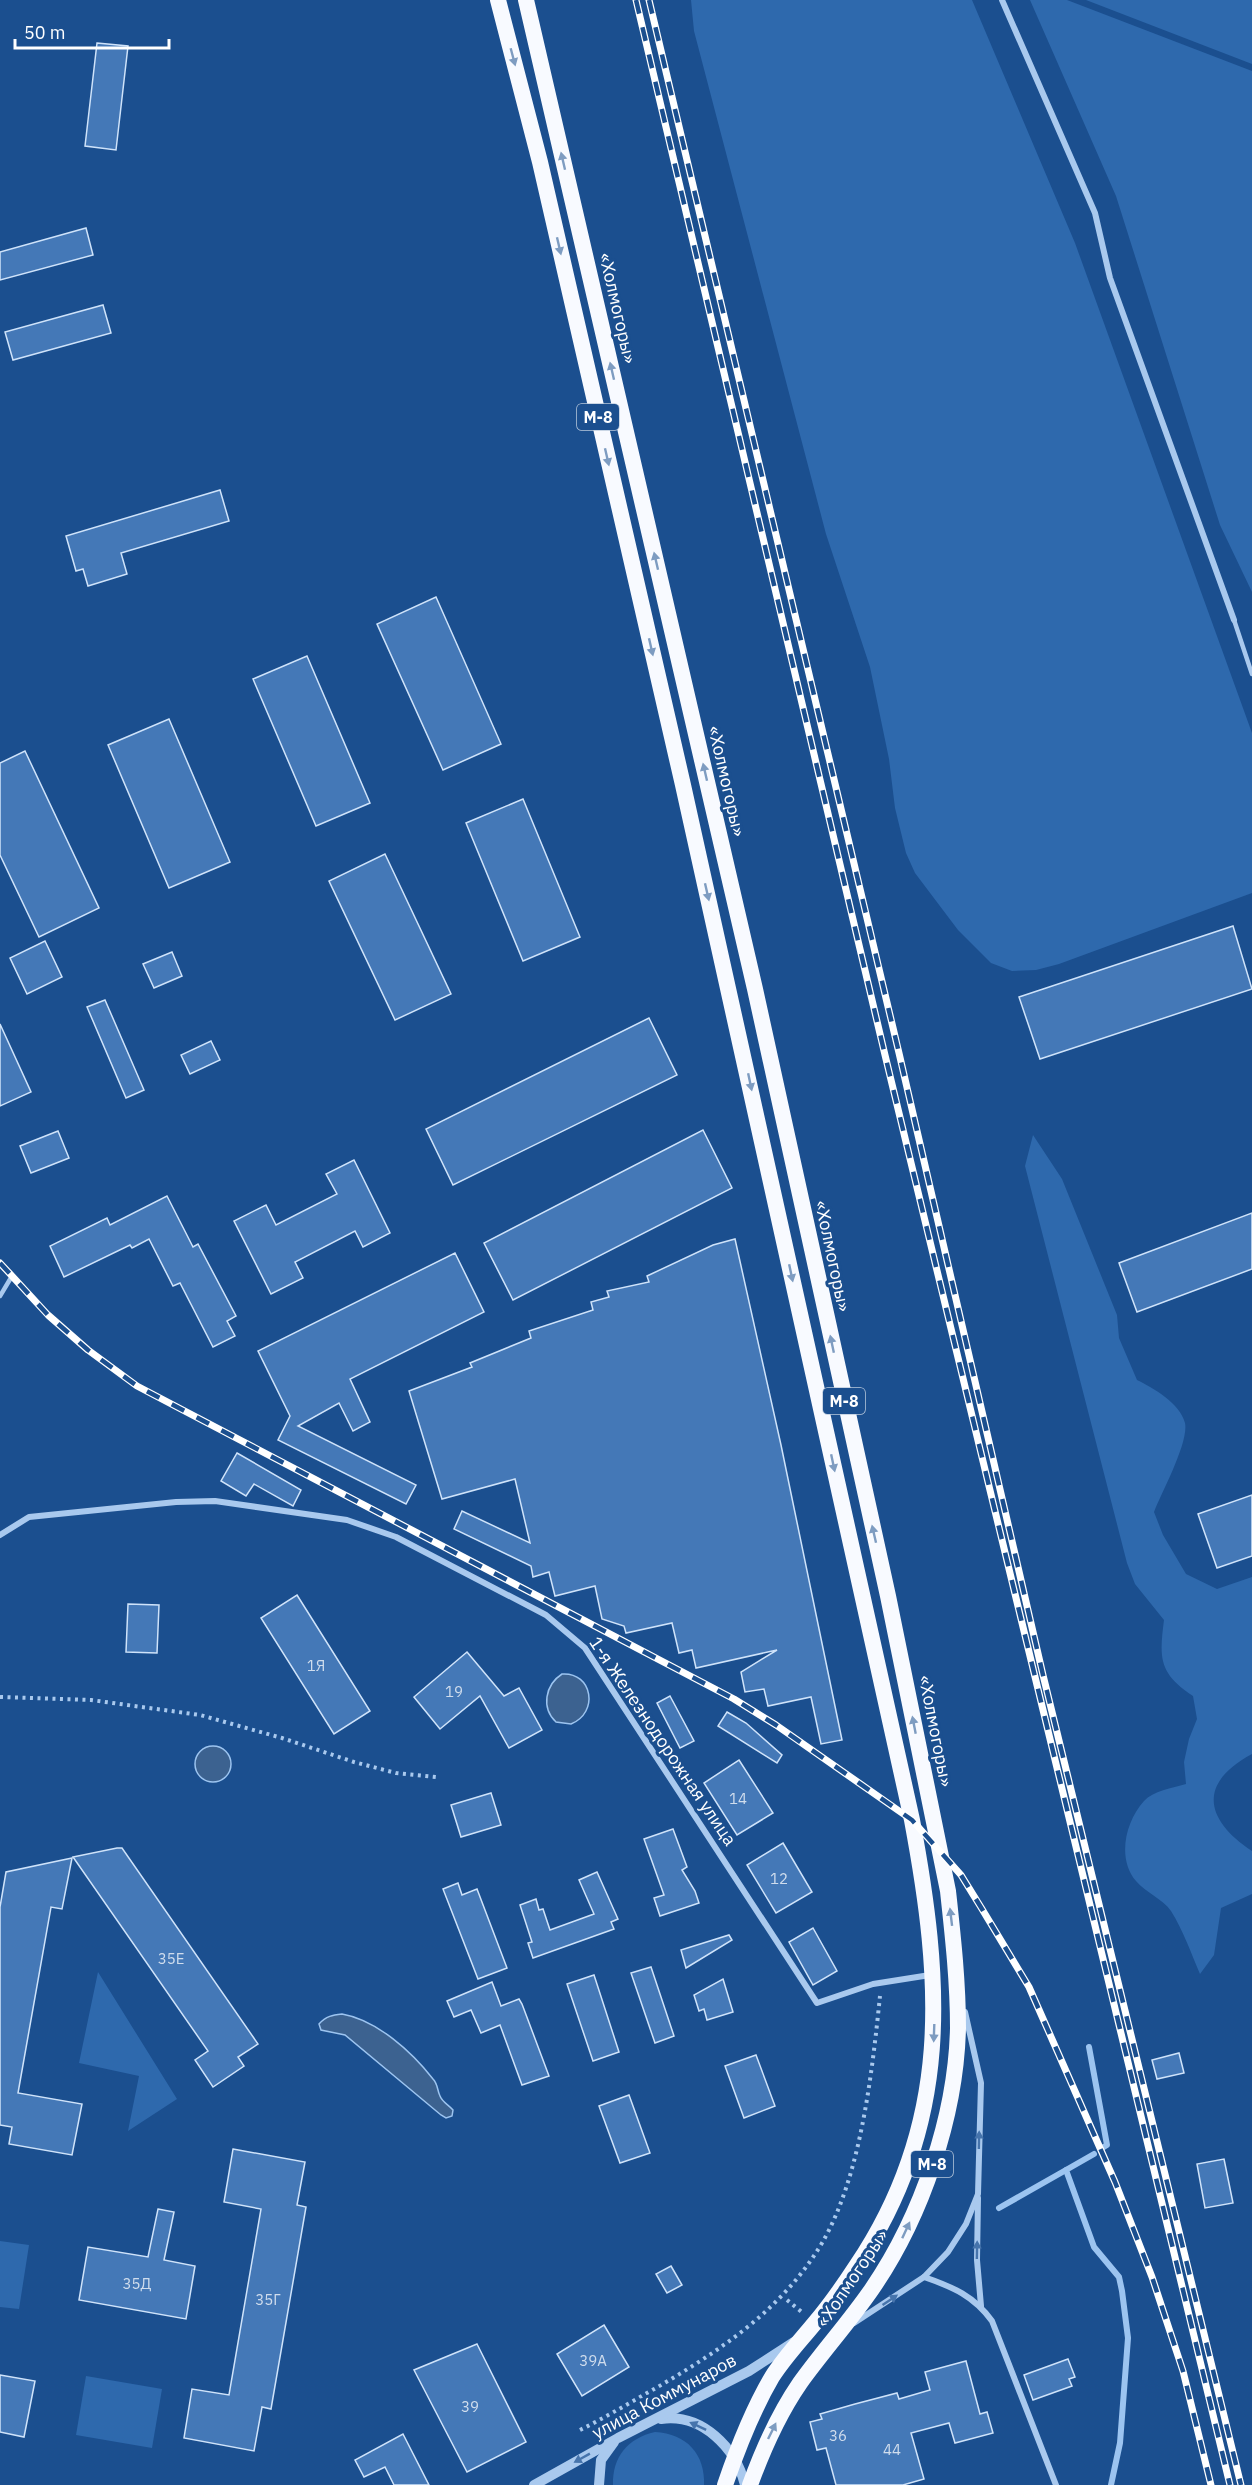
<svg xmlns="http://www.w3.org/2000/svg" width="1252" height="2485" font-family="'IBM Plex Sans',sans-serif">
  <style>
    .green { fill: #2e69ad }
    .water { fill: #3c6290; stroke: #9cc4f0; stroke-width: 1.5 }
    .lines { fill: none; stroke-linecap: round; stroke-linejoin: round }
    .stream { stroke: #9cc4f0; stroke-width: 6 }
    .building { fill: #4478b7; stroke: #cfe3fa; stroke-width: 1.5 }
    .path { stroke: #a9c9ee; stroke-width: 4; stroke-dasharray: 3 4.5; stroke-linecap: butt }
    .service { stroke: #a9c9ee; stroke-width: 4.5 }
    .minor { stroke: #a9c9ee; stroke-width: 6 }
    .tertiary { stroke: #a9c9ee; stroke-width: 10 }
    .trunk { stroke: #f8faff; stroke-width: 16 }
    .rail-casing { stroke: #fff; stroke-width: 7 }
    .rail { stroke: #1b4f8f; stroke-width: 4.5; stroke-dasharray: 14; stroke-linecap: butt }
    .oneway { fill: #7e9cc1 }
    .oneway2 { fill: #4674ac }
    .labels { text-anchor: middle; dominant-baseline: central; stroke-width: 6; stroke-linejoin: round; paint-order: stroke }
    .number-label { font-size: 15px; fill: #d0dded }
    .shield { fill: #1b4f8f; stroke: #bbcadd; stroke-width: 1.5 }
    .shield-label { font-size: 16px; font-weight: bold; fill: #fff }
    .street-label { font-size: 18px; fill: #fff; stroke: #1b4f8f }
  </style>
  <rect width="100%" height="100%" fill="#1b4f8f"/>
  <g class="green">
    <polygon points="691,0 972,0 1075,243 1252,733 1252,893 1059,964 1036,970 1012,971 991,963 958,930 915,873 906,853 895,808 889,759 870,667 826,534 694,31"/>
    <polygon points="1030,0 1067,0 1252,71 1252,592 1220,525 1116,196"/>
    <polygon points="1086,0 1252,0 1252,64"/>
    <path d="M1033 1135 1062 1179 1117 1315 1119 1338 1137 1380C1153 1388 1180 1403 1185 1423 1189 1442 1162 1492 1154 1512L1163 1535 1186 1574 1217 1589 1252 1577V1754C1198 1783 1204 1819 1252 1851V1894L1221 1908 1214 1955 1200 1974C1191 1953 1183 1930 1171 1911 1163 1899 1146 1893 1136 1881 1117 1859 1125 1822 1144 1801 1153 1791 1172 1788 1186 1784L1184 1762 1189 1739 1197 1719 1193 1696C1159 1673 1159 1659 1164 1620L1135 1584 1127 1563 1025 1166Z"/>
    <polygon points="98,1972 177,2099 128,2131 139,2076 79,2063"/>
    <polygon points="0,2241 29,2245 19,2309 0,2307"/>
    <polygon points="86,2376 162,2389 152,2448 76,2435"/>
    <path d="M655 2432C687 2434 705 2454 704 2485H613C612 2457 628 2438 655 2432Z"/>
  </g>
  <g class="water">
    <path d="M562 1674C593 1672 599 1713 571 1724L556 1722C541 1708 545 1685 562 1674Z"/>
    <circle cx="213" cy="1764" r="18"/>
    <path d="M342 2014C377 2020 412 2052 433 2079 438 2084 437 2090 440 2096 442 2102 449 2105 453 2110L452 2116 446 2118 441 2115 345 2035 321 2030 319 2024C326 2016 333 2015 342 2014Z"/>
  </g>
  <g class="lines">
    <g class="stream">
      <polyline points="1089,2047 1107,2145 1102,2148"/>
      <polyline points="1094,2154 1066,2170 1094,2247 1119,2277 1122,2291 1128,2338 1120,2443 1111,2485"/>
      <polyline points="999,2208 1066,2170"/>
    </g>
  </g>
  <g class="building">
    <polygon points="97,43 128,46 116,150 85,146"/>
    <polygon points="86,228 93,255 0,280 0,252"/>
    <polygon points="103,305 111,333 13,360 5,332"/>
    <polygon points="220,490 229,521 121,553 127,574 88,586 83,569 76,571 66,536"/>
    <polygon points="436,597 501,744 443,770 377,624"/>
    <polygon points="307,656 370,803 316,826 253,679"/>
    <polygon points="169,719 230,862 169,888 108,745"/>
    <polygon points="25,751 99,908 39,937 0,855 0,763"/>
    <polygon points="523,799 580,937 523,961 466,823"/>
    <polygon points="385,854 451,994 395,1020 329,881"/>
    <polygon points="1233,926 1252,989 1040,1059 1019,997"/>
    <polygon points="45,941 62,977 27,994 10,958"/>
    <polygon points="172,952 182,976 154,988 143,964"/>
    <polygon points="105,1000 144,1090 126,1098 87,1007"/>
    <polygon points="649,1018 677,1075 453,1185 426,1129"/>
    <polygon points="0,1024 31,1092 0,1106"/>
    <polygon points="211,1041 220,1060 190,1074 181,1055"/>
    <polygon points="703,1130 732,1188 513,1300 484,1243"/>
    <polygon points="58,1131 69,1158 31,1173 20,1146"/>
    <polygon points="354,1160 390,1233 363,1247 355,1231 295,1262 303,1278 271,1294 234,1221 266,1205 276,1225 337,1194 326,1174"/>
    <polygon points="167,1196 193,1247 198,1244 236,1316 227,1321 235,1336 213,1347 180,1283 173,1286 149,1239 132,1248 130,1245 64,1277 50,1246 107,1218 110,1225"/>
    <polygon points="1252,1213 1252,1269 1137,1312 1119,1263"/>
    <polygon points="735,1239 781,1445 842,1740 821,1744 811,1697 768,1706 764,1689 745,1692 741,1672 777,1650 696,1668 692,1650 679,1653 672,1623 626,1633 624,1626 602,1619 595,1586 555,1596 549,1572 533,1577 531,1566 454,1529 462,1511 530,1543 515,1479 442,1499 409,1391 472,1367 470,1363 531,1338 529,1331 593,1310 591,1302 609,1297 607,1291 649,1282 647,1276 713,1245"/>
    <polygon points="455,1253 484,1312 350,1379 370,1422 353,1431 339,1403 298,1426 416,1485 406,1504 278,1440 290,1416 258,1351"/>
    <polygon points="237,1453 301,1490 293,1506 254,1484 246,1496 221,1481"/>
    <polygon points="1252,1495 1252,1556 1217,1568 1198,1514"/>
    <polygon points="297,1595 370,1711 334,1734 261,1618"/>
    <polygon points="128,1604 159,1605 157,1653 126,1652"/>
    <polygon points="467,1652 504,1696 519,1688 542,1730 509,1748 480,1696 440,1729 414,1697"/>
    <polygon points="670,1696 694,1741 680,1748 657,1703"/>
    <polygon points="727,1712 746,1723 782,1755 777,1763 718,1726"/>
    <polygon points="739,1760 773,1813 737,1835 704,1783"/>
    <polygon points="491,1793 501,1825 461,1837 451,1805"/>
    <polygon points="673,1829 687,1867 682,1870 695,1891 699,1903 660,1916 654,1898 664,1895 644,1839"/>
    <polygon points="783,1843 812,1892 776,1913 747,1865"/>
    <polygon points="117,1848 122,1848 258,2044 238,2057 244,2066 213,2087 195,2060 208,2051 73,1857"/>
    <polygon points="72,1858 62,1909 51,1907 18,2093 82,2104 72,2155 9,2144 12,2127 0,2125 0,1907 6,1872"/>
    <polygon points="597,1872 618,1919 611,1922 614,1929 533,1958 528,1943 532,1942 520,1905 536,1899 539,1910 543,1909 550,1930 594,1914 579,1880"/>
    <polygon points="458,1883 462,1895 477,1889 507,1968 478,1979 443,1889"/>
    <polygon points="813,1928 837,1971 813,1985 789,1942"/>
    <polygon points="729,1935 732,1940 686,1968 681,1950"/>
    <polygon points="651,1967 674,2036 655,2043 631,1973"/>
    <polygon points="594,1975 619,2052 593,2061 567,1984"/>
    <polygon points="723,1979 733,2012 707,2020 704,2009 699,2011 694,1995"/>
    <polygon points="492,1982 501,2006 519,1999 522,2004 549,2076 522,2085 500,2025 481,2033 471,2010 454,2017 447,2001"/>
    <polygon points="1179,2053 1184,2073 1157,2079 1152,2060"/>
    <polygon points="756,2055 775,2106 744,2118 725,2066"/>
    <polygon points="629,2095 650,2153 620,2163 599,2106"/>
    <polygon points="233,2149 305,2162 297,2205 306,2207 271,2409 262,2407 254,2451 184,2438 192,2389 229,2395 261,2209 224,2202"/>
    <polygon points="1224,2159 1233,2203 1205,2208 1197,2164"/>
    <polygon points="158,2209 174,2212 164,2260 195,2266 186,2319 79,2300 88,2247 148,2257"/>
    <polygon points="671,2266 682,2285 667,2293 656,2274"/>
    <polygon points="604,2325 629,2367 582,2396 557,2354"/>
    <polygon points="477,2344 526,2442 467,2472 414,2370"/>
    <polygon points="1068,2359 1075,2377 1069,2379 1072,2386 1033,2400 1024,2375"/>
    <polygon points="966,2361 980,2414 987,2412 993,2433 955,2443 949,2423 911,2433 924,2479 903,2485 836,2485 826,2448 817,2450 810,2422 822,2419 820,2414 855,2404 897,2393 899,2399 930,2390 925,2372"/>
    <polygon points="0,2375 35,2381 24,2437 0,2432"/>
    <polygon points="403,2434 429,2485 394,2485 385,2467 364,2477 355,2460"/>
  </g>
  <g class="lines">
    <g class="path">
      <polyline points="0,1697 91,1700 200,1715 282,1738 354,1762 396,1773 436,1777"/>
      <polyline points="787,2300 803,2313"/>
      <path d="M580 2430C606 2417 631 2402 656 2388 721 2350 783 2309 822 2243 861 2176 872 2073 880 1996"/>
    </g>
    <g class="service">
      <polyline points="1234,620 1252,674"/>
      <polyline points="0,1296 12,1276"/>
    </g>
    <g class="minor">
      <polyline points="1002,0 1095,213 1110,278 1234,620"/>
      <polyline points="0,1535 29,1517 176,1502 215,1501 347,1520 396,1537 546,1615 585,1648 817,2003 873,1984 930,1975"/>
      <polyline points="978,2198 977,2260 981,2306"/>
      <path d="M924 2277C953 2287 974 2296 992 2321L1056 2485"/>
      <polyline points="854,2323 924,2277 948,2252 966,2224 978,2194 981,2083 965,2012"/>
    </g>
    <g class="tertiary">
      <path d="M661 2419C702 2413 736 2448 745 2485"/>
      <polyline points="534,2485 618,2438 749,2371 794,2342"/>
      <polyline points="599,2485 601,2460 614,2442"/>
    </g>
    <g class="trunk">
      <path d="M498 0 540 162 683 785 912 1820C942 1981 953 2122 857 2265 844 2285 830 2305 814 2324 800 2341 784 2358 772 2377 752 2411 738 2447 725 2485"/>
      <path d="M526 0 755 989 888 1596 948 1891C953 1937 958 1982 958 2028 956 2116 922 2216 872 2289 850 2321 823 2351 800 2383 778 2415 763 2449 750 2485"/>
    </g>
    <g class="rail-casing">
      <g id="rail">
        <polyline points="636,0 885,1055 1230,2485"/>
        <polyline points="649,0 899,1053 1043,1675 1241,2485"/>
        <polyline points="0,1263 48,1315 88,1350 137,1386 734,1699 776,1725 912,1820 961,1875 982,1909 1029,1987 1115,2182 1152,2277 1183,2371 1211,2485"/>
      </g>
    </g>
    <use href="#rail" class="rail"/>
  </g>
  <defs><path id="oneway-solid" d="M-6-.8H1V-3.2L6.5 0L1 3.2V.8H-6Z" transform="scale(1.5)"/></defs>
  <g class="oneway">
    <use href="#oneway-solid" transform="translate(513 57) rotate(75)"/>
    <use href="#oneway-solid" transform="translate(563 161) rotate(-103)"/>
    <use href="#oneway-solid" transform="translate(559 246) rotate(77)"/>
    <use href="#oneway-solid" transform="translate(612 371) rotate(-103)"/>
    <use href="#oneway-solid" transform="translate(607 457) rotate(77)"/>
    <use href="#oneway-solid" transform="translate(656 561) rotate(-103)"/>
    <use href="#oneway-solid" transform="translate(651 647) rotate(77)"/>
    <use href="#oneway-solid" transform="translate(705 772) rotate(-103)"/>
    <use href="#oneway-solid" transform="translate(707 892) rotate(77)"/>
    <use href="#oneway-solid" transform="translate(750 1082) rotate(78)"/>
    <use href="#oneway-solid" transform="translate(791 1273) rotate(78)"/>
    <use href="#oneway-solid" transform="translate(832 1344) rotate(-102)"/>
    <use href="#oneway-solid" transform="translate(833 1463) rotate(78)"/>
    <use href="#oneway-solid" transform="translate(874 1534) rotate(-103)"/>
    <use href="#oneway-solid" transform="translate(914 1725) rotate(-101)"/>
    <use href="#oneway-solid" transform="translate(951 1917) rotate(-97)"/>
    <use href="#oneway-solid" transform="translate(934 2033) rotate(92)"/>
    <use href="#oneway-solid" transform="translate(906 2230) rotate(-65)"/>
    <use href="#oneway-solid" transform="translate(772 2431) rotate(-64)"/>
  </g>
  <g class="oneway2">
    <use href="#oneway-solid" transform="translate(979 2140) rotate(-89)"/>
    <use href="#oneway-solid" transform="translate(977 2250) rotate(-89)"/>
    <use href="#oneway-solid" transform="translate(890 2300) rotate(-34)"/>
    <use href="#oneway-solid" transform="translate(698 2426) rotate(-155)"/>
    <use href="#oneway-solid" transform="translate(582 2458) rotate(151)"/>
  </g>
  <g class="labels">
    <g class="number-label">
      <text x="316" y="1665">1Я</text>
      <text x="454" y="1691">19</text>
      <text x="738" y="1798">14</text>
      <text x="779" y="1878">12</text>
      <text x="171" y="1958">35Е</text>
      <text x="137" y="2283">35Д</text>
      <text x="268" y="2299">35Г</text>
      <text x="593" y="2360">39А</text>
      <text x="470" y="2406">39</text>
      <text x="838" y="2435">36</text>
      <text x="892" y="2449">44</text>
    </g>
    <g class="shield">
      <rect x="577" y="404" width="42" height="26" rx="4.5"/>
      <rect x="823" y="1388" width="42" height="26" rx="4.5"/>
      <rect x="911" y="2151" width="42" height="26" rx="4.5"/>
    </g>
    <g class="shield-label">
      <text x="598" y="417">М-8</text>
      <text x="844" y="1401">М-8</text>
      <text x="932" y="2164">М-8</text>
    </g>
    <g class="street-label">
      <text transform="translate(618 308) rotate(77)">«Холмогоры»</text>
      <text transform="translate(727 781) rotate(77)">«Холмогоры»</text>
      <text transform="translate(833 1256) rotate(78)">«Холмогоры»</text>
      <text transform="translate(936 1731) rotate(79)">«Холмогоры»</text>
      <text transform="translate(663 1741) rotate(56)">1-я Железнодорожная улица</text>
      <text transform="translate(852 2278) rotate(-56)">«Холмогоры»</text>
      <text transform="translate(664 2396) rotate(-28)">улица Коммунаров</text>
    </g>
  </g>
  <path d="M15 39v9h154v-9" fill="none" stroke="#ffffff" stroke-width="3"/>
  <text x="24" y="39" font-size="18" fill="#ffffff" stroke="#1b4f8f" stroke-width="4.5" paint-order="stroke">50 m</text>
</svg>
